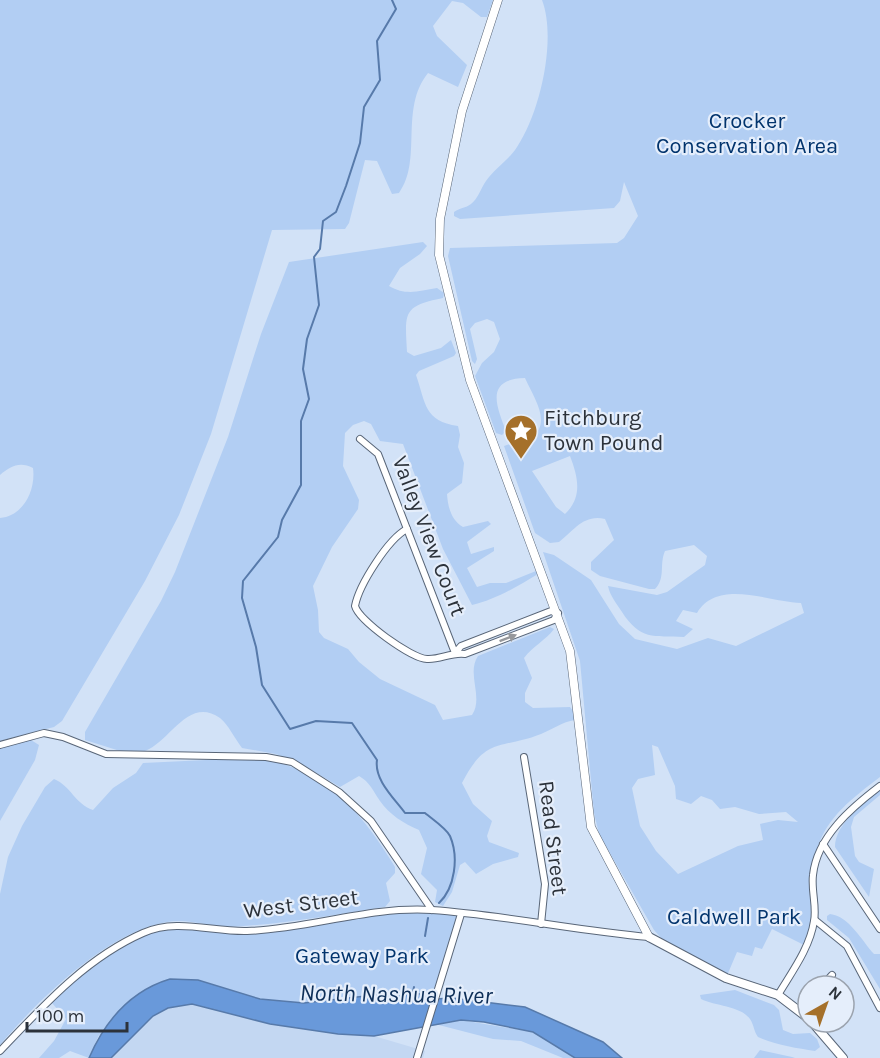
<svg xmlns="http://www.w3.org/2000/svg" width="880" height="1058" font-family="Karla,sans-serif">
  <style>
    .built { fill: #c3d7f2 }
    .green { fill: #b2cef3; fill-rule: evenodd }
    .water { fill: #6999da; stroke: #577aaa; stroke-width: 1.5 }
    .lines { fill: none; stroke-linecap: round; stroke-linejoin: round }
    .stream { stroke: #577aaa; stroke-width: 2 }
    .minor-casing { stroke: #596678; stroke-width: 8 }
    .tertiary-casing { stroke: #596678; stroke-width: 9 }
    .secondary-casing { stroke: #596678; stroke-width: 10 }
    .minor { stroke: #fff; stroke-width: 6 }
    .tertiary { stroke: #fff; stroke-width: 8 }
    .secondary { stroke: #fff; stroke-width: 8 }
    .oneway { fill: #96989c }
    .labels { text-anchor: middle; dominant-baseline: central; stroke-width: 4.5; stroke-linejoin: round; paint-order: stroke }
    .park-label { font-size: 22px; fill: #02346d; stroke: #e5eefb }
    .poi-label { font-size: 22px; fill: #2c323a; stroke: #e5eefb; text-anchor: start }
    .street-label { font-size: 22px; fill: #2c323a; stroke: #e5eefb }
    .water-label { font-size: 24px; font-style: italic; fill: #0e2f58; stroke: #e5eefb }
  </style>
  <rect width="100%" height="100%" fill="#d2e2f7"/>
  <polygon class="built" points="192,1004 270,1024 338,1034 374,1036 425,1051 423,1058 111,1058 153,1016 168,1008"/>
  <g class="green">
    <path d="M0 0H493L487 17H481L463 3 452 1 433 26 437 36 467 65 458 87 428 73C399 109 423 160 399 193L392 194 377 161 365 160 349 223 345 229 272 230 211 434 179 515 145 581 62 721 54 727 0 741V518C24 516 36 489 33 468 20 461 10 466 0 475Z"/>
    <path d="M542 0H880V777C854 797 826 817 817 850L820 851 815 863V920L806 946 772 929 762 949 755 947 752 956 737 952 726 978 663 940 654 930 599 834 594 813 580 661 543 552 554 555 591 580 619 624 635 639 677 649 708 638 736 646 804 613 801 603C768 602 718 578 697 613L683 610 676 621 693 629 684 637C653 636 640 640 622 612 617 604 610 596 608 586L657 595 667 592 705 565 707 556 694 545 665 551C659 564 666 578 655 589H649L600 576 591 570V562L614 540 605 519C583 514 574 531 559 542L550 543 535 533 504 446C512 443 523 441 531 437 553 424 533 396 525 378 485 379 496 405 506 431L502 435 496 433 475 376 482 363 494 352 500 339 494 322 487 319 475 323 470 329 477 359 475 364 472 361 448 256 450 248 617 243 624 238 638 216 624 182 620 201 614 208 460 219 454 216V212C459 208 466 208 471 204 478 199 481 188 486 181 495 168 509 160 517 147 540 113 557 39 542 0ZM570 456C578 477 583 497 565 514L556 507 532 471ZM652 745 658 747 675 786 676 799 691 804 701 796 712 800 720 809 735 807 759 814 786 812 798 822 778 820 760 824 763 840 738 846 678 874 656 851 640 826 632 788 638 779 655 775Z"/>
    <path d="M423 242 427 246 420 254 400 268 389 286C406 296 419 291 437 288L444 293 443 298C402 306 405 313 407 352L414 356 441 348 451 340 456 353 454 356 419 371 416 375C426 404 424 421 458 426L460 435 458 447 464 463 462 483 447 494C448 507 451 520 463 527L488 521 491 524 467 542 471 554 494 547V551L467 568 477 587 490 583H506L536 571 538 574C518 586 495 600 472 605L443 549 403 444 380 441 371 424 364 421 353 425 345 433 343 466 359 500 358 509 332 547 313 586 318 610 319 632 324 638 348 649 359 662 380 679 435 705 443 720 472 715C484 697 466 674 478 656L550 627 554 629C546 640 533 646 524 658L532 678 525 693V702L533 708 570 707 575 714V720C562 722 553 729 541 734 500 750 486 736 462 783L473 804 492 821 487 836 489 842 519 853 518 857 493 864 476 874 465 862 460 865 452 892 443 906 435 902 437 890 421 874 427 848 419 830C404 824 389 814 380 801 373 791 370 782 359 776L340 787 298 762 276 754 242 748C235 739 228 724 220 718 188 696 170 742 145 751H120L85 740V732L161 601 175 572 228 437 261 334 289 262Z"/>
    <polygon points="31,740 39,745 35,760 0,821 0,747"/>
    <path d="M248 758C319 762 361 810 395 867V873L386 883 390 901 385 907C334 915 283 924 231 927 210 927 188 918 167 922 107 932 38 1000 0 1045V894L8 857 22 826 45 787 54 779C71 786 75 804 93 810L113 788 136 773 143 763Z"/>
    <path d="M880 790V795L854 817 851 827 855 856 859 862 874 869 869 897 835 847C835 824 863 804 880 790Z"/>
    <polygon points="393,911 461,914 435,999 410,991 304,1003 260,999 198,980 99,1035 89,1058 70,1051 59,1058 39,1058 54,1041 66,1019 52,1003 53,1000 81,971 143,933 165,926 247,931"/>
    <path d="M830 914C849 916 862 941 874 954H880V989L849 938 827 920V916Z"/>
    <path d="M735 990 774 1005 779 1010 783 1030 793 1034 810 1033 817 1039 820 1047 815 1051C796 1048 775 1045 758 1037 754 1032 754 1025 750 1019 741 1006 715 1006 701 999L700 995Z"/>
    <polygon points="461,1020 533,1032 575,1058 563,1058 521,1041 493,1039 435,1024"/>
    <polygon points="760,1050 792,1057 795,1058 754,1058"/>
  </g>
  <path class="water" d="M170 979 198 980 260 999 304 1003 410 991 435 999 452 998 525 1007 603 1042 622 1058H575L533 1032 484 1022 461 1020 374 1036 338 1034 270 1024 192 1004 168 1008 153 1016 111 1058H89C105 1021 130 991 170 979Z"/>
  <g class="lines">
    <g class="stream">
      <path d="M392 0 396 9 377 41 380 80 364 107 360 143 346 186 336 212 323 221 320 249 314 257 319 305 307 339 303 369 309 399 301 421V485L282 520 278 537 243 581 242 598 256 647 262 685 290 729 316 721 352 723 377 760C374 780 394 798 405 813H425C432 819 446 828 450 836 459 857 455 888 439 903"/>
      <polyline points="425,936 428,918"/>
      <polyline points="413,992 414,987"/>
    </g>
    <g class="minor-casing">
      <g id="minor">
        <polyline points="360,439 378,454 455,653"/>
        <path d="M407 529C388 539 359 585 355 606 359 621 411 658 427 659 440 660 451 652 465 654L554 620 558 613 551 611 461 646 455 653"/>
        <polyline points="0,745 44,733 63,737 106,754 266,757 292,762 339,792 371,821 432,910"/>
        <polyline points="524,757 545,884 541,924"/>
        <polyline points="823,844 880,929"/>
        <polyline points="815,920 847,946 880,1008"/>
        <polyline points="822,986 832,975"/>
        <path d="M778 995C791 973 810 948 814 921 817 907 811 890 813 875 817 837 851 808 880 786"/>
        <polyline points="801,1011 808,1003"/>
        <path d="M0 1051C43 1006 86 958 143 933 177 918 212 932 247 931 309 929 369 906 432 910 505 915 577 931 649 937"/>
        <polyline points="417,1058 461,914"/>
      </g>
    </g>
    <g class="tertiary-casing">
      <polyline id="tertiary" points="498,0 462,111 440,219 439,255 470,380 570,651 591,827 649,937"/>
    </g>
    <g class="secondary-casing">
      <g id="secondary">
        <polyline points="649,937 726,978 778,995 808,1018"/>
        <polyline points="812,1022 843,1058"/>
      </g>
    </g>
    <use href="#minor" class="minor"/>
    <use href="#tertiary" class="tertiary"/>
    <use href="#secondary" class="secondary"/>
  </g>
  <defs><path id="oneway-solid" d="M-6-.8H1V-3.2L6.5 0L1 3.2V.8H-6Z" transform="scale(1.5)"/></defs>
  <use class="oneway" href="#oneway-solid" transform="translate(508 638) rotate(-21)"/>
  <defs>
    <g id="sight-pin" transform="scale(1.725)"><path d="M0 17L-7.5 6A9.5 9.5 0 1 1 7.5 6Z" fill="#a5702a" stroke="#e5eefb"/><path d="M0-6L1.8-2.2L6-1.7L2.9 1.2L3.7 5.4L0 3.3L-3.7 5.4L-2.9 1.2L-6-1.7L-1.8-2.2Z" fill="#fff"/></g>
  </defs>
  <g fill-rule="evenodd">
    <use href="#sight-pin" x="521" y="431"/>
  </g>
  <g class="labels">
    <g class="park-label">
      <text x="747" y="121">Crocker<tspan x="747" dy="25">Conservation Area</tspan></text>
      <text x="734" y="917">Caldwell Park</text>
      <text x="362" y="956">Gateway Park</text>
    </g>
    <g class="poi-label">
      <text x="544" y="418">Fitchburg<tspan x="544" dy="25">Town Pound</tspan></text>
    </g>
    <g class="street-label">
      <text transform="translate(429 536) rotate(69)">Valley View Court</text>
      <text transform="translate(553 838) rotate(83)">Read Street</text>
      <text transform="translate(301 904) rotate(-7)">West Street</text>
    </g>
    <g class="water-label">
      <text transform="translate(396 994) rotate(1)">North Nashua River</text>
    </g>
  </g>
  <g transform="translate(826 1004) rotate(40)"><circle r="28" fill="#e5eefb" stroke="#9ba3ae" stroke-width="1.5"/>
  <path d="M0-4.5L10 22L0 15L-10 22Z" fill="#a5702a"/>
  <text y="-9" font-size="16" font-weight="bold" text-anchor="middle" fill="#2c323a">N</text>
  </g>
  <path d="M27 1022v9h100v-9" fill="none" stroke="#2c323a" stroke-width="3"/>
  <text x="36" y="1022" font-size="18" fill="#2c323a" stroke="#e5eefb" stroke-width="4.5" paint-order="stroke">100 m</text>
</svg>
